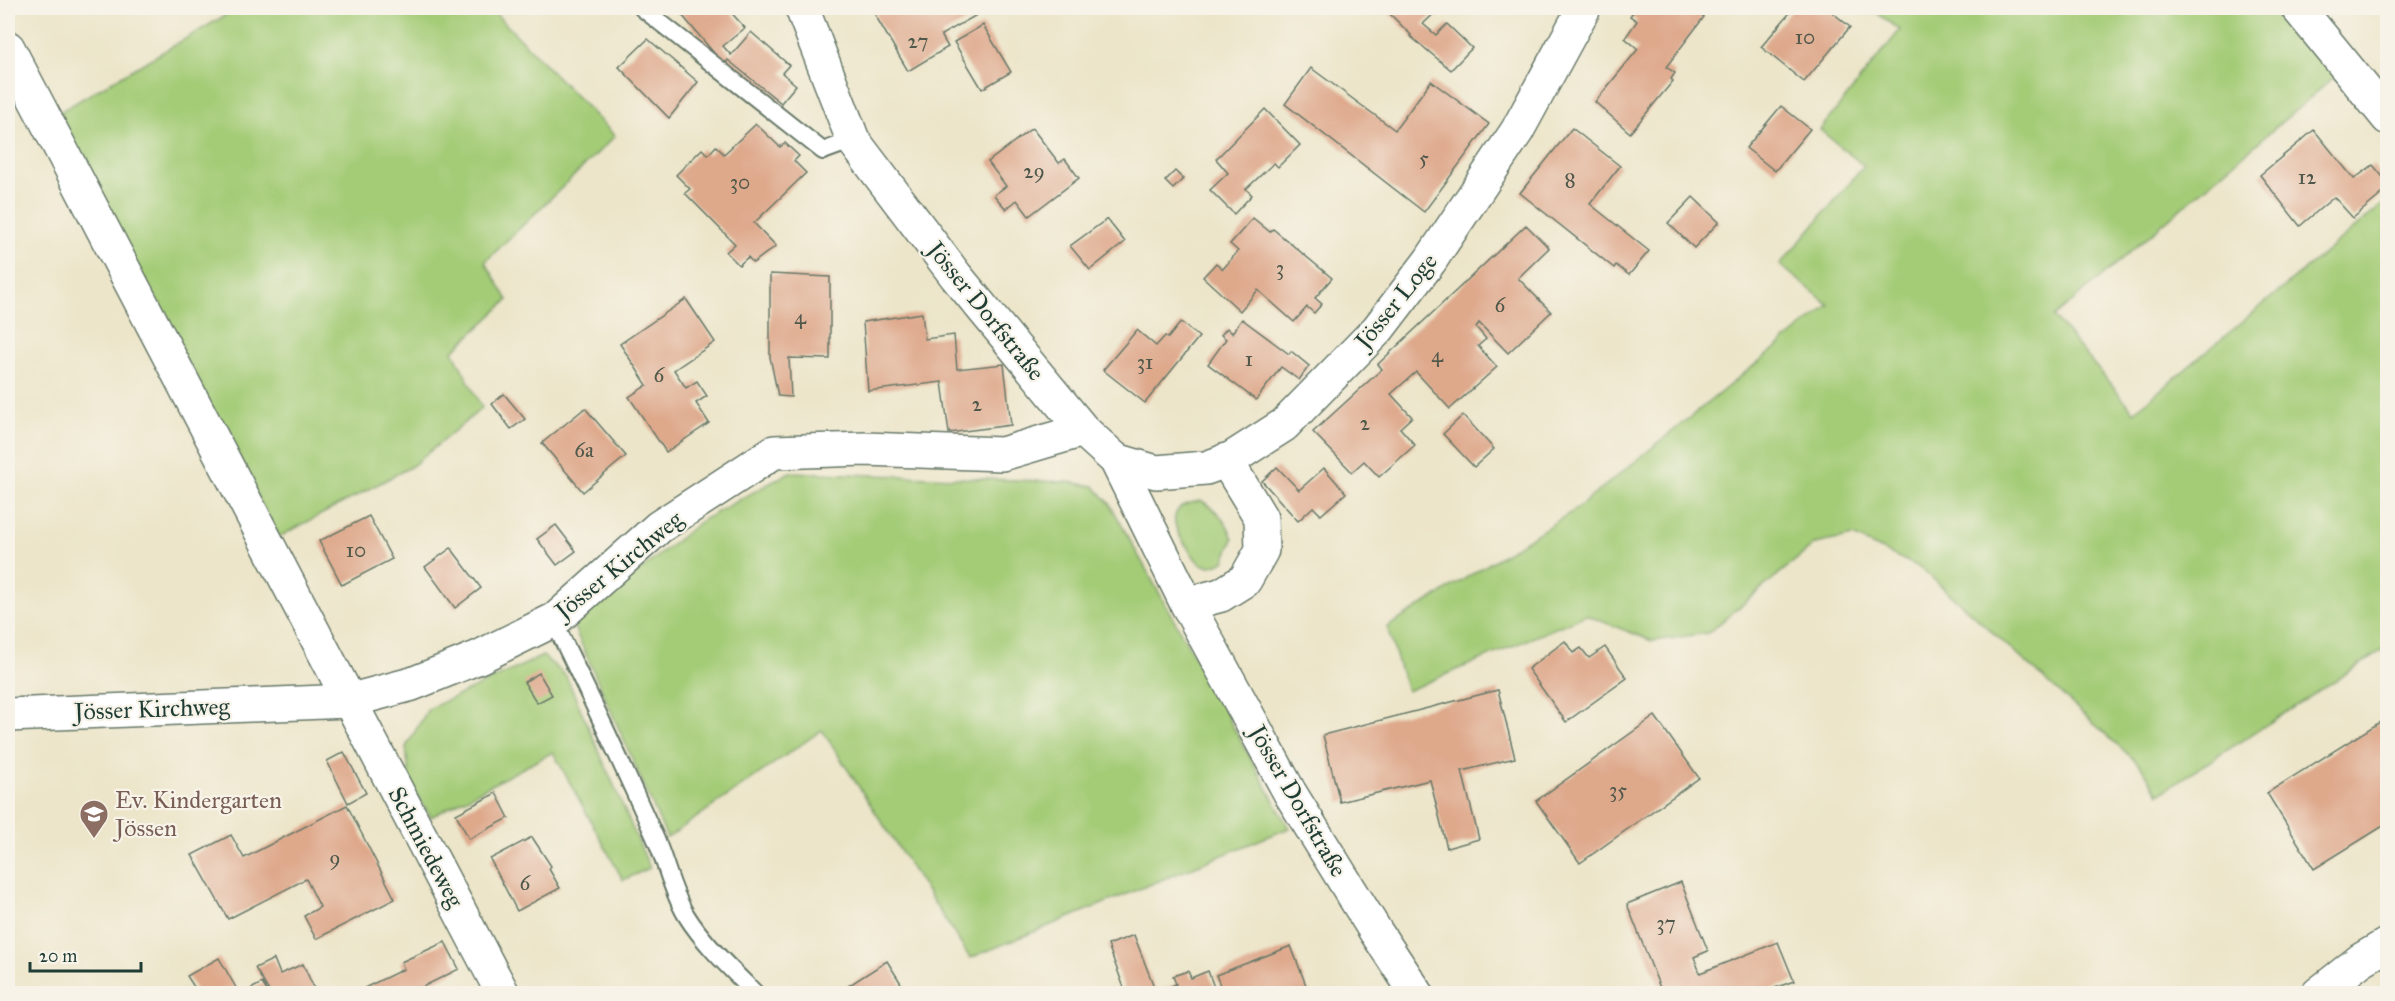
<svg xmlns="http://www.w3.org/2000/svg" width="2395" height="1001" font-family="'IM FELL Great Primer',serif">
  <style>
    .green { fill: #a4cc77; stroke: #628456; stroke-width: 1.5 }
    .building { fill: #dea88b }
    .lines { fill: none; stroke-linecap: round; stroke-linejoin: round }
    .service-casing { stroke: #677868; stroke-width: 20 }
    .minor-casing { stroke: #677868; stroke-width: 36 }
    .service { stroke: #fff; stroke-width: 16 }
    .minor { stroke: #fff; stroke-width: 33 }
    .labels { text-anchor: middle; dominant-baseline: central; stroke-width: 4.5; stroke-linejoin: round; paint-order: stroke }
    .number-label { font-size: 21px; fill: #4f584a }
    .street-label { font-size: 24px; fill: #1f3d34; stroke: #f7f3e8 }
    .education-label { font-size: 24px; fill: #785e54; stroke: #f7f3e8; text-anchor: start }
  </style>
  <rect width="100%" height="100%" fill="#f7f3e8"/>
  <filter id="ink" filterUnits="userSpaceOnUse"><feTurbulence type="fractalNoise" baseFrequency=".0167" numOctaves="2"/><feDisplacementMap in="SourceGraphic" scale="12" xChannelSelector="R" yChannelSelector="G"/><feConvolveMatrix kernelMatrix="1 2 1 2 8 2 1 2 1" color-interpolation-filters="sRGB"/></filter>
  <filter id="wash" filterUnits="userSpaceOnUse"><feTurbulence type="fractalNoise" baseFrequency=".008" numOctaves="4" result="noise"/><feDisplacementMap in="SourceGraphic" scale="24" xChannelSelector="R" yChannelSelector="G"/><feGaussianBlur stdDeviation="1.35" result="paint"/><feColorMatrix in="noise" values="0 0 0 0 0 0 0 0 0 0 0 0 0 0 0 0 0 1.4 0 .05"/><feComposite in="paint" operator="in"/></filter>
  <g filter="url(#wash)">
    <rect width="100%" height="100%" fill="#ece5c9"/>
    <g class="green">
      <polygon points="238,8 490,8 615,136 485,262 508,300 453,351 482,408 412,466 279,537 56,114"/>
      <polygon points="1870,8 2284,8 2338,74 2054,317 2134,412 2387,201 2387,647 2159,794 2141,766 1921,568 1853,536 1815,544 1708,633 1652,641 1586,615 1407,691 1387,627 1575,510 1829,305 1780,265 1864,166 1820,130 1900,30"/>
      <polygon points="790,472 1068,482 1094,486 1110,504 1289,828 970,958 822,730 667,838 573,625 701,521"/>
      <path d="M1202 501C1218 511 1227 521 1233 539L1224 561C1216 565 1209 568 1201 564 1196 561 1192 554 1189 549 1170 526 1166 504 1202 501Z"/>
      <polygon points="543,656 566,676 650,868 623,880 553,752 431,817 410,784 406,747 428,709"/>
    </g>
    <g id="blocks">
      <g class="building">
        <polygon points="676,8 727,8 745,28 723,46 731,55 751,32 789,65 782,73 796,85 781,103 728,60 725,64 712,55 714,53"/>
        <polygon points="887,8 979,8 982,12 941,35 948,47 908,71 875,15"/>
        <polygon points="1384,8 1440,8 1423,24 1436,35 1447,24 1472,48 1451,70 1410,36 1411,35"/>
        <polygon points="1636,8 1647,9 1648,8 1692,8 1704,17 1666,67 1675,73 1671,79 1673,81 1630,133 1595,102 1638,49 1625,38 1637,21 1630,16"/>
        <polygon points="1794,8 1827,8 1850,27 1804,82 1761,47"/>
        <polygon points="983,25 1011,72 982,89 954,42"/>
        <polygon points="648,39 698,82 669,118 619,67"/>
        <polygon points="1311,68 1395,130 1431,81 1489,124 1424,212 1285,104"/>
        <polygon points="1781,106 1810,129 1775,171 1746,148"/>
        <polygon points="1265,109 1300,145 1278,167 1274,163 1246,189 1252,195 1234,214 1210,190 1228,173 1216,159"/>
        <polygon points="756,124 780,147 785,143 799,156 794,161 806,173 754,223 776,246 753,263 748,257 739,265 726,252 735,244 685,193 690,189 676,175 702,149 708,155 716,146 724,154"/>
        <polygon points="1032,128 1059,163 1065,159 1079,178 1029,216 1017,200 1006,209 994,195 1006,186 988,162"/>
        <polygon points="1572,128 1620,166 1590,204 1649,251 1629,275 1616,265 1614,268 1520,193"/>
        <polygon points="2314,130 2354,179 2373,165 2388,183 2388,189 2353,218 2334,197 2300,226 2260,175"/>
        <polygon points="1175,171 1183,179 1173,189 1165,181"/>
        <polygon points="1693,197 1719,222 1694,248 1668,223"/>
        <polygon points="1253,218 1270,232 1273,229 1332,278 1315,298 1322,304 1314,313 1307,307 1294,322 1258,290 1240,311 1203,277 1216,263 1223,269 1238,251 1230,244"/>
        <polygon points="1107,219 1125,242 1090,270 1070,246"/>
        <polygon points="1526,225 1549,248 1518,278 1551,312 1508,353 1479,323 1476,327 1486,339 1478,346 1497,367 1450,409 1416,372 1391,394 1412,417 1400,428 1415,445 1379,477 1364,461 1352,472 1313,432 1382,369 1378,364"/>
        <polygon points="770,274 830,277 830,359 789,358 791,397 778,396 770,357"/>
        <polygon points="686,299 715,342 674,370 686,388 697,381 707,396 696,403 709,423 666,452 629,397 647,385 620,344"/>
        <polygon points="922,313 925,339 954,335 957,369 1004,364 1011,425 949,433 942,382 868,391 863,322"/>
        <polygon points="1242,319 1289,354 1291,351 1309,366 1299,380 1281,367 1256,400 1208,364 1226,339 1221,335 1227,328 1232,333"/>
        <polygon points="1181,322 1199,337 1145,403 1103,370 1137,330 1156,346 1165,336 1168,338"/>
        <polygon points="504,394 525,419 511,429 492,404"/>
        <polygon points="585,408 626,456 583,492 542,443"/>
        <polygon points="1463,415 1494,449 1474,467 1443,434"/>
        <polygon points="1277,467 1299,490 1324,468 1346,493 1321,515 1313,507 1298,521 1262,481"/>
        <polygon points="369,516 392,559 342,585 319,541"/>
        <polygon points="556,525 576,551 557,565 537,539"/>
        <polygon points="451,548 481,588 455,608 425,567"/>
        <polygon points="1565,641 1573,653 1581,648 1589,658 1605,647 1627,678 1566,722 1528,669"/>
        <polygon points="539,673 552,695 537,703 524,682"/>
        <polygon points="1498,690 1515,758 1462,771 1479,839 1447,848 1430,780 1340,802 1323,735"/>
        <polygon points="1655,716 1699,778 1580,863 1536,801"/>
        <polygon points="2388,717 2388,823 2314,869 2267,793"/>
        <polygon points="344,752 366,793 348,803 327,761"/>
        <polygon points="496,793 509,818 469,839 456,814"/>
        <polygon points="347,805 395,899 316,939 304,916 320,907 306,879 228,919 192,855 231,835 244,858"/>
        <polygon points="532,837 551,866 549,869 560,888 517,911 490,859"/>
        <polygon points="1681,882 1708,951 1694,957 1700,973 1778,942 1794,981 1761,993 1662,993 1627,904"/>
        <polygon points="1134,935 1156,992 1176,984 1173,976 1188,971 1191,978 1208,971 1214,987 1197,993 1126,993 1108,945"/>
        <polygon points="445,942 459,969 416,990 418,993 354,993 404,969 401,962"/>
        <polygon points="1291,946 1309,993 1223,993 1216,975"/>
        <polygon points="219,958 239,993 198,993 187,976"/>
        <polygon points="274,959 280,974 303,964 316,993 270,993 255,968"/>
        <polygon points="887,961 907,993 837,993"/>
        <polygon points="262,983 268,993 249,993 247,991"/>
      </g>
    </g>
  </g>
  <g filter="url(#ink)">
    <use href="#blocks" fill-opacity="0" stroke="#677868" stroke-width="1.5"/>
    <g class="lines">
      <g class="service-casing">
        <g id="service">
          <polyline points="642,8 823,151 853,140"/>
          <path d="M553 620C588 691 621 762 654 835 666 861 671 890 686 915 704 944 731 969 756 994"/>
        </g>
      </g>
      <g class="minor-casing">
        <g id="minor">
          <polyline points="802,8 853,140 956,276 1083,430 1116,460 1187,604 1290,793 1376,932 1417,994"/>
          <polyline points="2298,8 2388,118"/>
          <path d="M8 48C173 363 336 679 503 994"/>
          <polyline points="1116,460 1156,472 1206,468 1231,459 1284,425 1378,329 1430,261 1517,131 1584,8"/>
          <polyline points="1187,604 1221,595 1245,580 1262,550 1261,518 1226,460"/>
          <polyline points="8,715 348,701 412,684 479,657 556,619 659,527 774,452 865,449 1002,454 1083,430"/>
          <polyline points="2318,994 2361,960 2388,944"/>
        </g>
      </g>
      <use href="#service" class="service"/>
      <use href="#minor" class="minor"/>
    </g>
  </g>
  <defs>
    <g id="school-pin" transform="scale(1.5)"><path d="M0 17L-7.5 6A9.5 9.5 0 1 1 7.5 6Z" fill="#8d6e63" stroke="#f7f3e8"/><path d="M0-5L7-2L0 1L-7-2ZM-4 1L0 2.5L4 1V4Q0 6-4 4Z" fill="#fff"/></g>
  </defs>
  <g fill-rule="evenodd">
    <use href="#school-pin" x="94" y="814"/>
  </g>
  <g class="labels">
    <g class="number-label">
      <text x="1805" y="37">10</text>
      <text x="918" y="41">27</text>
      <text x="1424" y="158">5</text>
      <text x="1034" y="171">29</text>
      <text x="2307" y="177">12</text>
      <text x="1570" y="180">8</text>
      <text x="740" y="182">30</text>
      <text x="1280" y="268">3</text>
      <text x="1500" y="305">6</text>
      <text x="800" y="317">4</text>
      <text x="1437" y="355">4</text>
      <text x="1249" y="359">1</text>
      <text x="1145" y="362">31</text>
      <text x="659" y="375">6</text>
      <text x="977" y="404">2</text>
      <text x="1365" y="423">2</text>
      <text x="584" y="450">6a</text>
      <text x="356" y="550">10</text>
      <text x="1618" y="790">35</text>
      <text x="335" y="858">9</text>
      <text x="525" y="883">6</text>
      <text x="1666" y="923">37</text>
    </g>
    <g class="street-label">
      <text transform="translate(1396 301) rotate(-51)">Jösser Loge</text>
      <text transform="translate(986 311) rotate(51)">Jösser Dorfstraße</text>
      <text transform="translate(619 565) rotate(-39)">Jösser Kirchweg</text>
      <text transform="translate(152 709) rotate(-2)">Jösser Kirchweg</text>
      <text transform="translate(1298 801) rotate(60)">Jösser Dorfstraße</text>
      <text transform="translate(426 847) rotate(62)">Schmiedeweg</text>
    </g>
    <g class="education-label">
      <text x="115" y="800">Ev. Kindergarten<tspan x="115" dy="28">Jössen</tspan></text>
    </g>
  </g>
  <rect width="2395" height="1001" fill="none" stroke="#f7f3e8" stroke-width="30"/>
  <path d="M30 962v9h111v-9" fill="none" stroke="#1f3d34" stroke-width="3"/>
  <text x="39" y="962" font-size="18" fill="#1f3d34" stroke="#f7f3e8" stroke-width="4.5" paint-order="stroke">20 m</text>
</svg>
